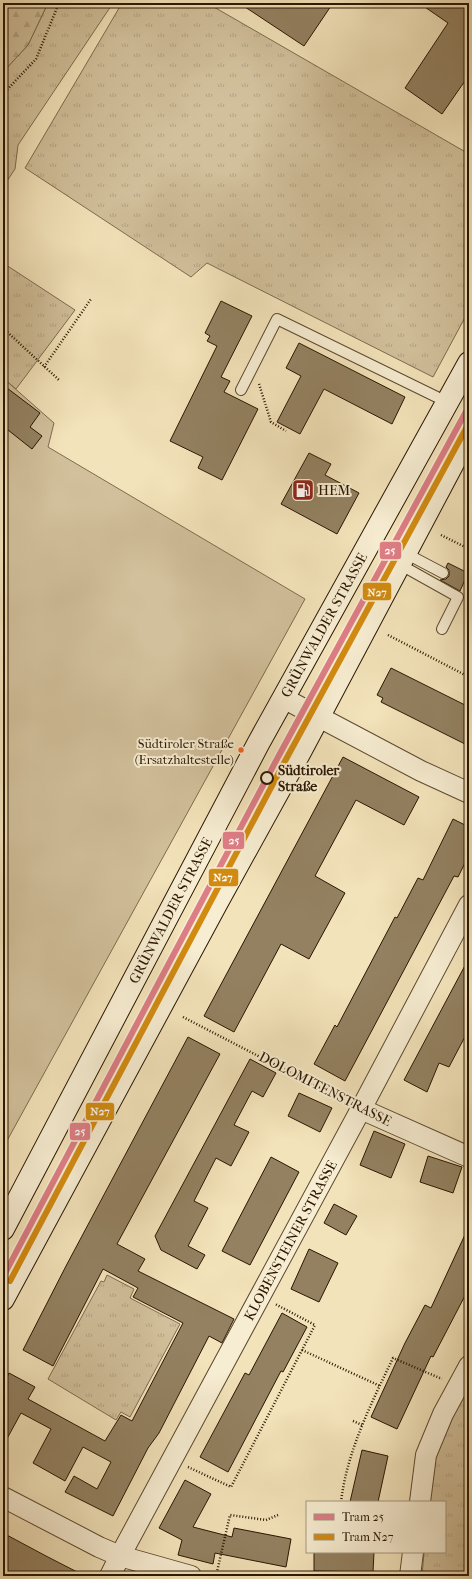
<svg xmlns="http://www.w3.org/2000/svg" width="472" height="1579" font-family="'IM FELL French Canon',serif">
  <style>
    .grass { fill: url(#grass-tufts); stroke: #7e6b4e }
    .forest { fill: url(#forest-firs); stroke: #7e6b4e }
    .pitch { fill: #d1c09b; stroke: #7e6b4e }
    .building { fill: #938161; stroke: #2a1601 }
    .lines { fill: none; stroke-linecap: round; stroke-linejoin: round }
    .service-casing { stroke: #5c492f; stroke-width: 12 }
    .minor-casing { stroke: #5c492f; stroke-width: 22 }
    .secondary-casing { stroke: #2a1601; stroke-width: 24 }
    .path { stroke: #2a1601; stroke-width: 2.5; stroke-dasharray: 1 2; stroke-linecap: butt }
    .service { stroke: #f7edd2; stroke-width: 10 }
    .minor { stroke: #f7edd2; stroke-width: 20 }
    .secondary { stroke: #f7edd2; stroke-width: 22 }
    .tram-1-casing { stroke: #f7edd2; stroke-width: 9 }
    .tram-2-casing { stroke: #f7edd2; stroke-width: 9 }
    .tram-1 { stroke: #dd7d85; stroke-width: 6 }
    .tram-2 { stroke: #d28b11; stroke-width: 6 }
    .bus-dot { fill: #f26522; stroke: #f7edd2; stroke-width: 1.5 }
    .stop-dot { fill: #f7edd2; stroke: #2a1601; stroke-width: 2 }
    .labels { text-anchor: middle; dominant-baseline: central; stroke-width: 4; stroke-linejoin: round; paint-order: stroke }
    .bus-label { font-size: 13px; fill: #2a1601; stroke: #f7edd2; text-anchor: end }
    .poi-label { font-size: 14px; fill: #2a1601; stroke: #f7edd2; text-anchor: start }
    .street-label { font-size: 14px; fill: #2a1601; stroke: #f7edd2 }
    .stop-label { font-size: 14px; font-weight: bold; fill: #2a1601; stroke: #f7edd2; text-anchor: start }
    .line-badge { stroke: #f7edd2; stroke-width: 1.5 }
    .badge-label { font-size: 11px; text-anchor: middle; font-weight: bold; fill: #fff }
  </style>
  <defs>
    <pattern id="grass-tufts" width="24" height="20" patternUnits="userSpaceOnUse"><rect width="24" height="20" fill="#d1c09b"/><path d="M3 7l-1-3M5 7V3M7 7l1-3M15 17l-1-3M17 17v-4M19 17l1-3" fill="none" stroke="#b4a484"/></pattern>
    <pattern id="forest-firs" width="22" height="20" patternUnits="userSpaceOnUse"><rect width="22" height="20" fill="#d1c09b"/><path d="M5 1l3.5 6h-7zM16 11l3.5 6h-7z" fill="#b4a484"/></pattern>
  </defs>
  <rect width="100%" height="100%" fill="#f3e3ba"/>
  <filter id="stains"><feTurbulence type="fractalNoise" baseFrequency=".005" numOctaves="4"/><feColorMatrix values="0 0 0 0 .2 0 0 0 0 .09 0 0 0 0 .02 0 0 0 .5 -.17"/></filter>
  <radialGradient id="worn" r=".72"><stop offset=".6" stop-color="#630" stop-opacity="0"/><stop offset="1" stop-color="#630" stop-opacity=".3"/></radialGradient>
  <g class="grass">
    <polygon points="48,3 113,3 18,145 15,169 3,187 3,72 28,45"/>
    <polygon points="122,3 207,3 469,154 469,310 433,377 207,263 191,277 25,168"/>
    <polygon points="3,263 75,310 16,389 3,378"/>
    <polygon points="107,1275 134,1289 130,1298 180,1324 130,1417 121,1412 116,1420 48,1379 101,1281 104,1282"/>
    <polygon points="469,1383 469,1576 422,1576 424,1552 445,1552 445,1502 429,1502 433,1460 453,1412"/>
  </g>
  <polygon class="forest" points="3,3 48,3 28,45 3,72"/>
  <polygon class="pitch" points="3,378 54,423 48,447 305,599 3,1148"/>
  <g class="building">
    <polygon points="239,3 333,3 304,46"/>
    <polygon points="419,3 469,3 469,75 442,114 405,88 448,23"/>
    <polygon points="221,301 252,316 221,377 230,381 224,392 258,409 222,480 198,468 203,457 170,441 217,346 207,341 210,336 205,333"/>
    <polygon points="299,343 405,397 392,424 324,389 300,434 277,422 301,376 286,368"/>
    <polygon points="3,385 40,413 30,427 42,436 32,449 3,426"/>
    <polygon points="309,453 331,464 325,475 359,493 337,534 281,504"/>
    <polygon points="448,563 468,573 460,591 440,580 446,579 449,576 449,570 446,567"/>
    <polygon points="391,668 469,707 469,746 381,702 383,698 377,695"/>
    <polygon points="343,757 419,797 404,825 356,800 315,876 345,893 309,959 281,944 234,1032 204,1016"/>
    <polygon points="453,819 469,827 469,855 458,877 454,876 345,1081 314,1064 335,1025 337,1027 395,917 397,918 418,878 423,880"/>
    <polygon points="469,958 469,1029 449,1067 439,1063 427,1092 404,1080"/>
    <polygon points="188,1037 220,1054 117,1244 145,1259 138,1271 234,1319 222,1343 209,1336 159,1433 148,1448 113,1516 65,1492 74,1476 97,1489 111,1462 83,1447 65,1481 33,1463 51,1429 21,1413 3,1446 3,1386 9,1373 35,1387 28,1399 105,1441 121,1415 132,1421 183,1323 133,1297 138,1288 103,1269 53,1366 23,1350 66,1266"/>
    <polygon points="250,1059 276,1073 263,1097 252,1091 234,1125 249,1132 231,1166 216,1158 194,1201 208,1208 188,1246 205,1255 197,1269 161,1250 155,1236"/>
    <polygon points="299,1093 332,1108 320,1132 288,1116"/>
    <polygon points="374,1131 405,1144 391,1178 360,1165"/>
    <polygon points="428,1156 462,1167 453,1193 420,1182"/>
    <polygon points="271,1157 299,1172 250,1265 222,1251"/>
    <polygon points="334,1204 357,1216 346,1235 324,1223"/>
    <polygon points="469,1226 469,1288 433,1357 431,1356 397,1429 371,1417 405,1343 425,1305 431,1308"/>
    <polygon points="309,1249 338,1263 319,1302 291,1289"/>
    <polygon points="282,1313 307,1327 283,1372 281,1371 228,1472 200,1457 245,1373 249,1375"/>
    <polygon points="362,1450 388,1456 378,1502 350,1502"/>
    <polygon points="185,1480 211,1494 193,1527 232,1537 234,1528 291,1539 286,1567 215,1553 213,1564 178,1555 182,1540 159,1528"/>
    <polygon points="3,1533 46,1556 85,1576 13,1576 3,1571"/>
    <polygon points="314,1552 374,1552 373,1572 314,1571"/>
  </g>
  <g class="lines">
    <g class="service-casing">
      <g id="service">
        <polyline points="241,390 277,319 447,402"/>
        <polyline points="405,553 443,573"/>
        <polyline points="399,564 458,597 442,629"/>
      </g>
    </g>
    <g class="minor-casing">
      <g id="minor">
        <polyline points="283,698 421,771 469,793"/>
        <polyline points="361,1109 469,1157"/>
        <polyline points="3,1497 99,1547 120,1556 191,1576"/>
        <polyline points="420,1502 426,1455 443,1414 469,1366"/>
        <path id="s1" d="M110 1576 120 1556 361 1109 469 905"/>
        <polyline points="410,1576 413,1552"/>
      </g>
    </g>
    <g class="secondary-casing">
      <g id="secondary">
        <path id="s2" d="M3 1229 258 744 469 363"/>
        <polyline points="3,1299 216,904 301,750 469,433"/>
      </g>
    </g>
    <g class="path">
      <polyline points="3,94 36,59 59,3"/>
      <polyline points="3,175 6,186"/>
      <polyline points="3,328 59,380"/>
      <polyline points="44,367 91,299"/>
      <polyline points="259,384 271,422 286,431"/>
      <polyline points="441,535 469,549"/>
      <polyline points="388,635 469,677"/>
      <polyline points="183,1017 345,1101"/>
      <polyline points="302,1350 380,1386"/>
      <polyline points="353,1421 362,1425"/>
      <polyline points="188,1467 231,1487 315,1325 275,1304"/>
      <path d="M341 1502C347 1451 371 1404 393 1358L442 1379"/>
      <polyline points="216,1576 230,1515 266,1520 278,1515"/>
    </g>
    <use href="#service" class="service"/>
    <use href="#minor" class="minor"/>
    <use href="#secondary" class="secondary"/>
    <g class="tram-1-casing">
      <polyline id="tram-1" points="3,1277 277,759 469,406"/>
    </g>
    <g class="tram-2-casing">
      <polyline id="tram-2" points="10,1281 284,763 469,423"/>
    </g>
    <use href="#tram-1" class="tram-1"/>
    <use href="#tram-2" class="tram-2"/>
  </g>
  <defs>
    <g id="fuel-square" transform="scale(1.15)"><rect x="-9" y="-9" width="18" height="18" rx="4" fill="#8f2418" stroke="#f7edd2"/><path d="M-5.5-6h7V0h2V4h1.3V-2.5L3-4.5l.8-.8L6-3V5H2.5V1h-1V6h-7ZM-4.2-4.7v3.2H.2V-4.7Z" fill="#fff"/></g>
  </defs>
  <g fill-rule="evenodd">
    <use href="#fuel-square" x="303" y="490"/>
  </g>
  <circle class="bus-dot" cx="241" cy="750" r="3.5"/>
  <circle class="stop-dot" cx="267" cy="778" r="6"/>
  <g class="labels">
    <g class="bus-label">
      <text x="234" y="743">Südtiroler Straße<tspan x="234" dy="16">(Ersatzhaltestelle)</tspan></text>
    </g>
    <g class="poi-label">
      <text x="318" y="490">HEM</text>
    </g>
    <g class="street-label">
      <text stroke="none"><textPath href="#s2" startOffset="684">GRÜNWALDER STRASSE</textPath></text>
      <text stroke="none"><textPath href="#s2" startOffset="360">GRÜNWALDER STRASSE</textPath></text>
      <text transform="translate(325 1089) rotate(27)">DOLOMITENSTRASSE</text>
      <text stroke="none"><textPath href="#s1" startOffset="381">KLOBENSTEINER STRASSE</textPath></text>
    </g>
    <g class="stop-label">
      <text x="278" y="770">Südtiroler<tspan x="278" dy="16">Straße</tspan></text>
    </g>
  </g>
  <g class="line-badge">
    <rect x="379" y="541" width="23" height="19" rx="4" fill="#dd7d85"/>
    <rect x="362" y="582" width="30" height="19" rx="4" fill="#d28b11"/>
    <rect x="222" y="831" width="23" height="19" rx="4" fill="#dd7d85"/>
    <rect x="208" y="868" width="31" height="19" rx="4" fill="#d28b11"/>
    <rect x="85" y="1102" width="30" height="19" rx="4" fill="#d28b11"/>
    <rect x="69" y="1122" width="22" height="19" rx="4" fill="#dd7d85"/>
  </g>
  <g class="badge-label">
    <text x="390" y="554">25</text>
    <text x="377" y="596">N27</text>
    <text x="234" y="844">25</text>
    <text x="223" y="881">N27</text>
    <text x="100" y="1115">N27</text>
    <text x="80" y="1135">25</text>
  </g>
  <rect width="472" height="1579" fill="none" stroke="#f3e3ba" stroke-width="16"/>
  <rect x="4" y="4" width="464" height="1571" fill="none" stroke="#2a1601" stroke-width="2"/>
  <rect x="8" y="8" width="456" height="1563" fill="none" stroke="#2a1601"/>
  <rect x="306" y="1501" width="140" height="52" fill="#f7edd2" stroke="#a5977e"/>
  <rect x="314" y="1514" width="20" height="6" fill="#dd7d85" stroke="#a5977e"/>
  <text x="342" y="1521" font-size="12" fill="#2a1601">Tram 25</text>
  <rect x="314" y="1534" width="20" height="6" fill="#d28b11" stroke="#a5977e"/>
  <text x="342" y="1541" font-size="12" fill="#2a1601">Tram N27</text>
  <rect width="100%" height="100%" filter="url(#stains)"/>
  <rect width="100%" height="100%" fill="url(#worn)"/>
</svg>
